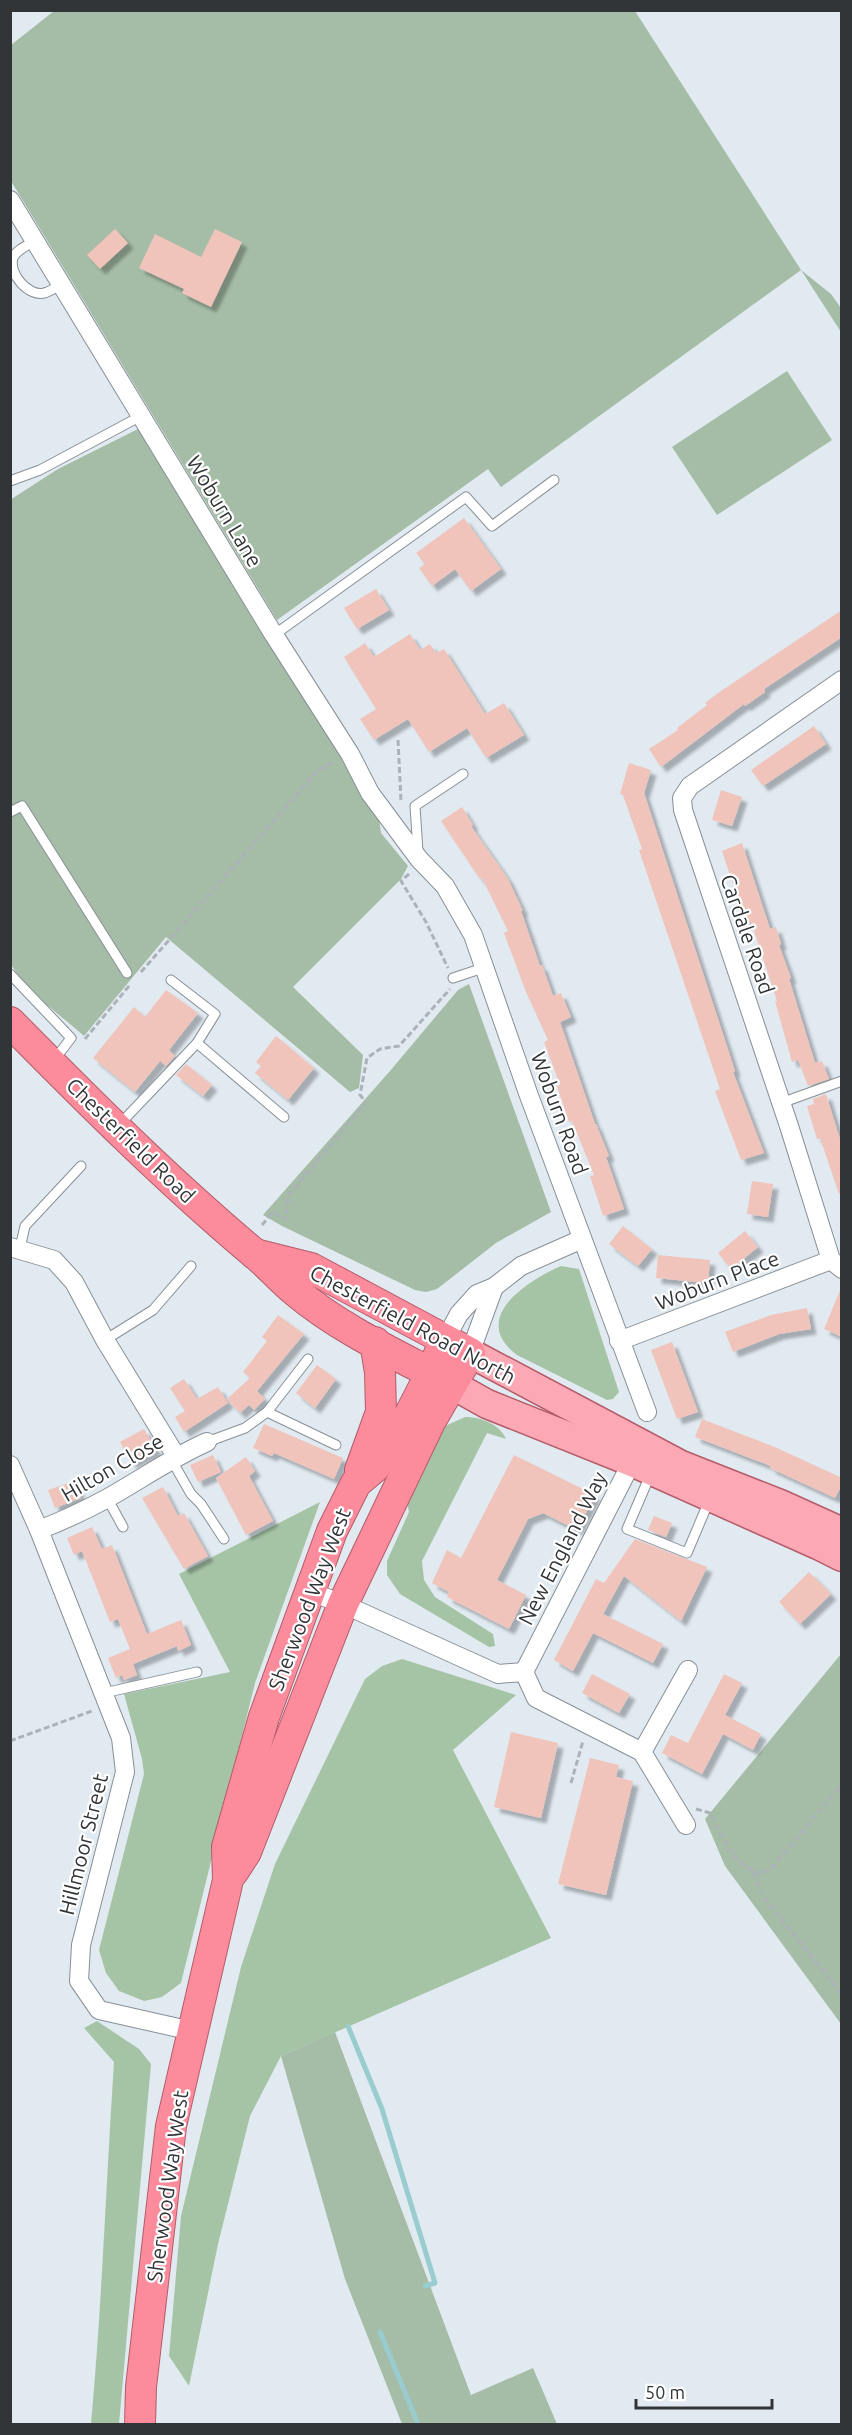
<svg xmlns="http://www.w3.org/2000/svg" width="852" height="2435" font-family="Ubuntu,sans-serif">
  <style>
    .green { fill: #a5bca6 }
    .forest { fill: #a5c4a6 }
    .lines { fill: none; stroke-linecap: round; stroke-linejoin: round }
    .stream { stroke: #99cccf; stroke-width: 5 }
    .building { fill: #f0c3bb; filter: url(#shadow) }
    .service-casing { stroke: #889097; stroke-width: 11 }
    .minor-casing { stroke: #889097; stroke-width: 20 }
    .primary-casing { stroke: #b55b69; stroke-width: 31 }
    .trunk-casing { stroke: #b55b69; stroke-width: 32 }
    .path { stroke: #abb2b8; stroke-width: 3; stroke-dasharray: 6 3; stroke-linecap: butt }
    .service { stroke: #fff; stroke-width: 9 }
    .minor { stroke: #fff; stroke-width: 18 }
    .primary { stroke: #fda9b5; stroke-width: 28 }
    .trunk { stroke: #fc8c9c; stroke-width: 30 }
    .labels { text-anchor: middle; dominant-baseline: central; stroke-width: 4.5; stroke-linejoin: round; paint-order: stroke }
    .street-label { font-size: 21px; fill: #323538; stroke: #fff }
  </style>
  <defs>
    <filter id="shadow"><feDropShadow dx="5.5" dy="5.5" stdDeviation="1.5" flood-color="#0004"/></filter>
  </defs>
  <rect width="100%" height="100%" fill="#e1eaf1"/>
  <g class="green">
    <polygon points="54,11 635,11 801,270 831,294 841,308 841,332 801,270 501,487 488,469 277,620 11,181 11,45"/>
    <polygon points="787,371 832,440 717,515 672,447"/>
    <path d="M138 429 148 440 270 646 378 812 381 833 408 866 401 879 293 987 363 1055 359 1088 350 1092 166 937 84 1036C59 1014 27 992 10 963V500L58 469Z"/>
    <polygon points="469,984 551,1212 496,1243 437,1289 426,1292 415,1290 282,1226 263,1215 390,1071 458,990"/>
    <polygon points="841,1654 841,2024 725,1866 705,1819"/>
    <polygon points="335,2032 471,2395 533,2368 557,2424 402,2424 345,2279 281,2056"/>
  </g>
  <g class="forest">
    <path d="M561 1266 579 1269 619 1392 613 1399 607 1400 517 1355C469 1319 526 1281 561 1266Z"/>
    <path d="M465 1417C480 1417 500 1424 506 1439L487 1433 422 1561 424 1580 435 1597 493 1634 495 1646 489 1647 400 1594 387 1575V1561L409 1512 407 1503 443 1427Z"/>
    <polygon points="320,1502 255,1683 181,1983 162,1997 144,2001 119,1991 106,1973 99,1950 144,1774 142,1759 124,1694 230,1672 179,1574"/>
    <polygon points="402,1659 516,1695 453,1750 551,1938 281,2056 250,2116 218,2244 189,2386 169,2356 181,2216 241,1967 275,1864 365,1679 382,1666"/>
    <path d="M97 2021 139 2049 151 2064 119 2424H91C102 2304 106 2183 114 2062L84 2028Z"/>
  </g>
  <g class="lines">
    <g class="stream">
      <polyline points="348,2026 382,2109 435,2283 425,2286"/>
      <polyline points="380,2332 418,2424"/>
    </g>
  </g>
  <g class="building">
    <polygon points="115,229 128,243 100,269 87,255"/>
    <polygon points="215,229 242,242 211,307 182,293 184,289 139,268 155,234 201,257"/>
    <polygon points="464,518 501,569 471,591 455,569 432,586 419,568 425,564 416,553"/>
    <polygon points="376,589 389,610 357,629 344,608"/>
    <polygon points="842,610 842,637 764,689 765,692 745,706 744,704 661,767 649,749 678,730 677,728 707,705 705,703 721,691"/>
    <polygon points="410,634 420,650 430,644 436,653 444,649 485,714 504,703 524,735 486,758 467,728 429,752 408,719 374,740 360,719 376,709 344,657 365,643 374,657"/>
    <polygon points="814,726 826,744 763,786 751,770"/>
    <polygon points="629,763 651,770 644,793 735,1071 733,1072 764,1153 741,1160 715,1091 720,1089 639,850 642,849 623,795 620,794"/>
    <polygon points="721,790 742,797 732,826 712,820"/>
    <polygon points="462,807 473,825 471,826 508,879 523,911 521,911 540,966 542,965 553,996 561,993 571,1017 560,1022 595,1124 596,1124 609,1156 606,1157 624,1209 603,1216 590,1176 594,1175 572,1121 569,1122 557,1086 560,1085 544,1042 548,1040 526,992 504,933 508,931 482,878 480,879 441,821"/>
    <polygon points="742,843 770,929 776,927 781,944 779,945 791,978 789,979 815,1063 822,1061 829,1079 808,1086 798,1060 792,1062 775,1001 777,1001 751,922 746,924 722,851"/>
    <polygon points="166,990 198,1013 169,1050 175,1056 166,1066 160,1061 135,1092 93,1058 134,1007 145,1017"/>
    <polygon points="276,1036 314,1068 288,1100 255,1073 261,1066 256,1062"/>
    <polygon points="186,1064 212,1085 203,1096 176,1075"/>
    <polygon points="826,1094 842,1146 842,1194 839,1194 820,1138 817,1139 807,1106 814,1104 813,1099"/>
    <polygon points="752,1181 773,1184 768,1217 747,1214"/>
    <polygon points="623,1226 652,1249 638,1266 609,1244"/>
    <polygon points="745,1231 758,1247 731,1269 718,1253"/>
    <polygon points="658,1255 710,1260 708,1283 656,1278"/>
    <polygon points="841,1288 842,1288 842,1337 824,1329"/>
    <polygon points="807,1308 811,1329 779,1334 733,1352 725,1332 771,1315"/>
    <polygon points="278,1315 304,1334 257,1391 265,1399 254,1410 249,1405 240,1413 227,1399 250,1378 243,1372 267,1341 262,1337"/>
    <polygon points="672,1342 698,1412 677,1419 651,1350"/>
    <polygon points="317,1365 336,1379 315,1408 296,1393"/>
    <polygon points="184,1379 197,1399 218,1387 228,1403 184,1432 175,1417 185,1411 170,1388"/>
    <polygon points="702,1419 777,1448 842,1478 842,1484 835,1498 770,1468 771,1466 695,1437"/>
    <polygon points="264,1424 343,1458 334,1479 274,1453 272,1456 253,1448"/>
    <polygon points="144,1429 156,1450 131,1463 120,1442"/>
    <polygon points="213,1455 221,1472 198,1482 190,1465"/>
    <polygon points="514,1455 595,1495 577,1530 543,1513 528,1519 497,1580 526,1595 509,1629 447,1597 449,1592 432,1583 447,1550 461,1558"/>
    <polygon points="246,1457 255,1471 249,1476 273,1521 246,1535 216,1478"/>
    <polygon points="75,1481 81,1498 55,1508 48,1490"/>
    <polygon points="163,1487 178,1516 184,1513 208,1556 184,1569 142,1498"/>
    <polygon points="654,1516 672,1523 666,1537 648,1530"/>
    <polygon points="92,1527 102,1549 112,1545 147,1634 181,1620 191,1645 178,1651 177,1646 133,1664 137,1675 124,1680 122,1675 116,1678 108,1658 130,1649 118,1619 110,1622 82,1551 74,1555 67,1538"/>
    <polygon points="635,1539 707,1567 681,1621 624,1576 603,1614 663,1644 653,1663 593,1633 573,1671 554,1660 596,1579 604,1583"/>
    <polygon points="809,1572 831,1594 800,1624 779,1602"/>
    <polygon points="592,1674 630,1694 619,1713 582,1693"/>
    <polygon points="724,1674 742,1683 725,1715 761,1734 753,1750 723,1734 702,1774 662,1753 671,1735 688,1743"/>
    <polygon points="511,1732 558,1743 541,1818 494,1807"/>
    <polygon points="590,1758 619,1765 616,1777 633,1781 606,1895 558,1884"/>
  </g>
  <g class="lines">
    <g class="service-casing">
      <g id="service">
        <path d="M35 241C28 245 16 250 13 258 8 274 29 297 44 293 50 292 56 287 61 284"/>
        <polyline points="10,481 40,470 141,416"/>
        <polyline points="274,635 466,497 492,526 554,480"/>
        <polyline points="10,812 22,806 127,973"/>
        <polyline points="418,851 415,806 463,774"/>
        <polyline points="10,974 71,1038 55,1059"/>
        <polyline points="453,978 483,968"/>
        <polyline points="197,1043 284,1117"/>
        <polyline points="781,1103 842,1081"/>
        <polyline points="118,1126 197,1043 215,1014 171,980"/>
        <polyline points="20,1248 25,1226 81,1166"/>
        <polyline points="105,1340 153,1310 191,1266"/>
        <polyline points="267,1412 336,1445"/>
        <polyline points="207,1442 245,1428 267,1412 308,1359"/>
        <polyline points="171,1459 191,1494 201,1504 224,1539"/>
        <polyline points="651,1473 627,1529 687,1553 709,1501"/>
        <polyline points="107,1498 123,1527"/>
        <polyline points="104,1693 197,1672"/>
      </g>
    </g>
    <g class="minor-casing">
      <g id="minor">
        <polyline points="10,200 274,635 350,754 370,793 419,859 445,886 473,935 528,1093 647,1412"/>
        <polyline points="842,680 690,786 682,798 683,810 789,1126 831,1260 842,1269"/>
        <polyline points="10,1247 54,1260 74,1282 105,1340 176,1456"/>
        <polyline points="445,1340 459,1314 477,1294 494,1287 521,1266 582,1239"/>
        <polyline points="619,1341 831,1260"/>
        <polyline points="470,1353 494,1287"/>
        <polyline points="636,1454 524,1672 536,1698 642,1752 686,1825"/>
        <polyline points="10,1465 39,1530 121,1738 125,1772 81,1945 79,1981 99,2010 192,2031"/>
        <path d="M39 1530C62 1521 84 1511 106 1499 140 1480 171 1458 207 1442"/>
        <polyline points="308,1591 343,1604 498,1674 524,1672"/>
        <polyline points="642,1752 688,1670"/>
      </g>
    </g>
    <g class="primary-casing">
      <g id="primary">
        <polyline points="470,1353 681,1465 780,1504 842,1532"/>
        <polyline points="453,1385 487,1404 632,1462 818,1545 842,1557"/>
      </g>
    </g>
    <g class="trunk-casing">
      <g id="trunk">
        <path d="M10 1022C89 1102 169 1182 255 1254 269 1265 281 1280 295 1291 340 1329 397 1355 448 1382"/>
        <polyline points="360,1470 381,1412 380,1372 375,1342"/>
        <polyline points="233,1872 246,1852 343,1604 430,1422 470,1353 311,1268 255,1254"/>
        <polyline points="140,2424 141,2387 171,2126 228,1880 227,1847 264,1717 332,1531 356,1483 375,1467 399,1435 431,1373 445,1340"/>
      </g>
    </g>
    <g class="path">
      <polyline points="398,740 401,801"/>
      <polyline points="409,874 401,881 426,922 448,968"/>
      <polyline points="141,972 318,770 335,762"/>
      <polyline points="85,1039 129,986"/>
      <polyline points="262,1225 273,1212 284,1219 286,1215 289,1195 366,1102 360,1095 367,1058 380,1049 399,1046 450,989"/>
      <polyline points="10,1741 92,1711"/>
      <polyline points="571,1783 583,1741"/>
      <path d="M696 1809 710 1813C723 1836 734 1871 764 1873L773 1866 842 1784"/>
      <polyline points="753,1873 763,1896 842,1995"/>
    </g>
    <use href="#service" class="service"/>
    <use href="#minor" class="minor"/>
    <use href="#primary" class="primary"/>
    <use href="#trunk" class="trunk"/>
  </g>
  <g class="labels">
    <g class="street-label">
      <text transform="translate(225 511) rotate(59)">Woburn Lane</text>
      <text transform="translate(748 934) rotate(71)">Cardale Road</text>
      <text transform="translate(560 1113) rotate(70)">Woburn Road</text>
      <text transform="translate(131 1140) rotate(44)">Chesterfield Road</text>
      <text transform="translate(717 1280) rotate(-21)">Woburn Place</text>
      <text transform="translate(413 1324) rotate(28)">Chesterfield Road North</text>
      <text transform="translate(112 1467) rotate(-30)">Hilton Close</text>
      <text transform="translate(562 1548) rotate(-63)">New England Way</text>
      <text transform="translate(309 1599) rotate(-69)">Sherwood Way West</text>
      <text transform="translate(83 1844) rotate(-76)">Hillmoor Street</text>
      <text transform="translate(167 2186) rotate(-82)">Sherwood Way West</text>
    </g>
  </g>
  <rect width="852" height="2435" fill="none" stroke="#323538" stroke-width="24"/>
  <path d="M636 2399v9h136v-9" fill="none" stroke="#323538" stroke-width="3"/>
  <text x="645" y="2399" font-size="18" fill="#323538" stroke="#ffffff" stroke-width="4.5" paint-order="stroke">50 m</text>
</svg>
